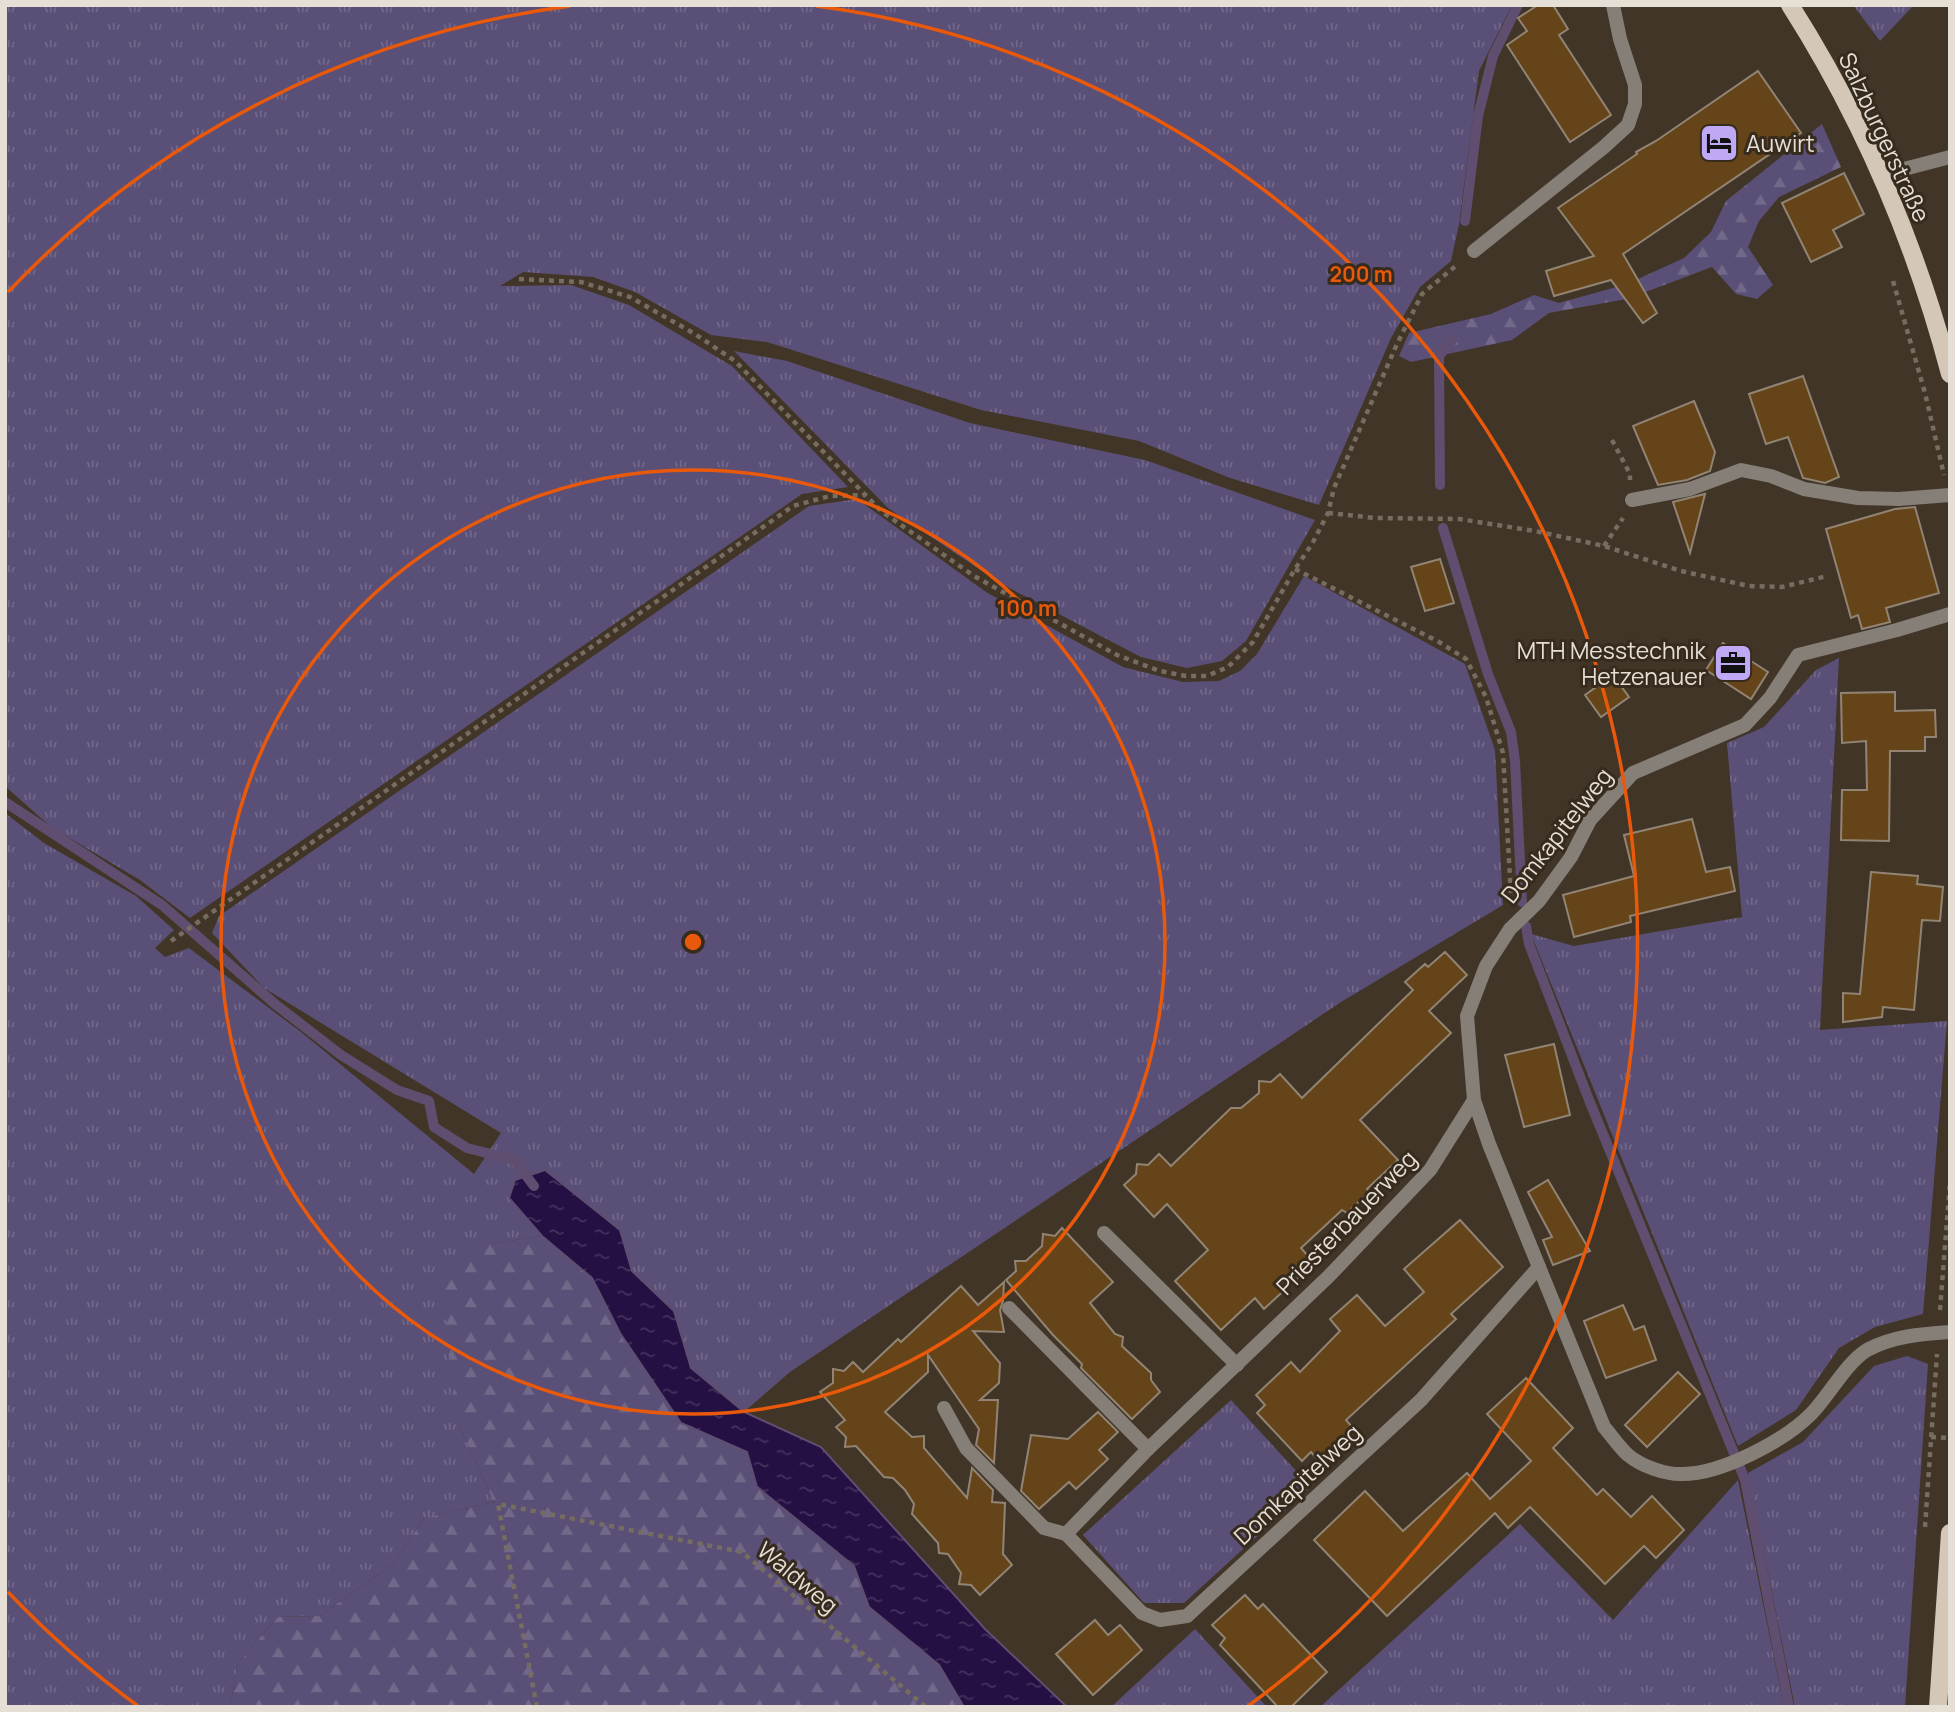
<svg xmlns="http://www.w3.org/2000/svg" width="1955" height="1712" font-family="Manrope,sans-serif">
  <style>
    .grass { fill: url(#grass-tufts) }
    .forest { fill: url(#forest-firs) }
    .water { fill: url(#water-ripples); stroke: #5f4e70; stroke-width: 2 }
    .lines { fill: none; stroke-linecap: round; stroke-linejoin: round }
    .stream { stroke: #5f4e70; stroke-width: 10 }
    .building { fill: #644418; stroke: #918474; stroke-width: 2 }
    .path { stroke: #766c5f; stroke-width: 4.5; stroke-dasharray: 5 5; stroke-linecap: butt }
    .lane { stroke: #857f78; stroke-width: 14 }
    .street { stroke: #857f78; stroke-width: 14 }
    .primary { stroke: #d4c7b8; stroke-width: 18 }
    .ring { fill: none; stroke: #e8590c; stroke-width: 3.5 }
    .labels { text-anchor: middle; dominant-baseline: central; stroke-width: 6; stroke-linejoin: round; paint-order: stroke }
    .street-label { font-size: 23px; fill: #e6dfd6; stroke: #362b1d }
    .poi-label { font-size: 23px; fill: #e6dfd6; stroke: #362b1d; text-anchor: start }
    .centre { fill: #e8590c; stroke: #362b1d; stroke-width: 3.5 }
    .ring-label { font-size: 21px; text-anchor: middle; font-weight: bold; fill: #e8590c; stroke: #362b1d; stroke-width: 6; stroke-linejoin: round; paint-order: stroke }
  </style>
  <defs>
    <pattern id="grass-tufts" width="24" height="20" patternUnits="userSpaceOnUse" patternTransform="scale(1.75)"><rect width="24" height="20" fill="#5a4f76"/><path d="M3 7l-1-3M5 7V3M7 7l1-3M15 17l-1-3M17 17v-4M19 17l1-3" fill="none" stroke="#726889"/></pattern>
    <pattern id="forest-firs" width="22" height="20" patternUnits="userSpaceOnUse" patternTransform="scale(1.75)"><rect width="22" height="20" fill="#5a4f76"/><path d="M5 1l3.5 6h-7zM16 11l3.5 6h-7z" fill="#726889"/></pattern>
    <pattern id="water-ripples" width="26" height="14" patternUnits="userSpaceOnUse" patternTransform="scale(1.75)"><rect width="26" height="14" fill="#251044"/><path d="M2 4q2-2 4 0t4 0M15 11q2-2 4 0t4 0" fill="none" stroke="#45325e"/></pattern>
  </defs>
  <rect width="100%" height="100%" fill="#413527"/>
  <g class="grass">
    <polygon points="5,5 1517,5 1510,9 1479,71 1459,224 1451,261 1420,287 1391,338 1319,505 1230,478 1139,441 981,410 767,342 711,335 635,292 593,277 523,272 500,286 571,285 629,305 732,366 848,487 802,494 190,918 140,880 51,827 5,786"/>
    <polygon points="1853,5 1914,5 1880,41"/>
    <polygon points="734,351 787,361 970,423 1145,460 1315,520 1246,641 1222,661 1187,668 1141,657 1000,583 888,508"/>
    <polygon points="857,499 986,592 1123,667 1183,682 1219,681 1240,671 1257,654 1304,576 1465,664 1495,750 1503,905 1341,1002 790,1372 744,1412 691,1368 674,1311 632,1271 620,1230 509,1198 542,1236 490,1244 458,1423 494,1502 424,1518 393,1564 320,1616 278,1617 238,1663 230,1707 5,1707 5,813 44,843 136,896 174,930 155,948 165,957 189,948 301,1032 474,1174 501,1133 264,988 212,933 219,916 809,506"/>
    <polygon points="1839,658 1820,1030 1947,1021 1923,1314 1875,1327 1839,1348 1796,1410 1738,1446 1531,934 1574,946 1742,917 1727,743 1764,727 1816,670"/>
    <polygon points="1907,1356 1928,1364 1905,1707 1795,1707 1748,1473 1803,1442 1874,1366"/>
    <polygon points="1231,1400 1311,1487 1184,1603 1144,1603 1083,1535"/>
    <polygon points="1738,1480 1784,1707 1320,1707 1520,1524 1613,1620"/>
    <polygon points="1195,1629 1267,1707 1111,1707"/>
  </g>
  <g class="forest">
    <polygon points="1822,124 1841,167 1779,197 1759,221 1748,247 1773,285 1757,299 1736,294 1712,267 1627,299 1549,313 1512,340 1411,362 1399,356 1409,333 1491,314 1534,295 1559,303 1627,284 1684,258 1711,232 1726,201"/>
    <polygon points="542,1236 592,1278 620,1333 681,1423 747,1452 757,1487 854,1567 869,1607 939,1665 964,1707 230,1707 238,1663 278,1617 320,1616 393,1564 424,1518 494,1502 458,1423 440,1271 490,1244"/>
  </g>
  <polygon class="water" points="545,1170 620,1230 632,1271 674,1311 691,1368 744,1412 821,1447 985,1629 1067,1707 964,1707 939,1665 869,1607 854,1566 757,1487 747,1452 681,1423 620,1333 592,1278 542,1236 509,1198 515,1180"/>
  <g class="lines">
    <g class="stream">
      <polyline points="1465,221 1478,116 1493,56 1518,5"/>
      <polyline points="1440,485 1439,356 1452,340"/>
      <polyline points="1443,528 1488,674 1511,732 1515,761 1522,902"/>
      <polyline points="5,802 162,905 275,1004 341,1055 397,1090 429,1101 434,1127 467,1148 514,1160 534,1186"/>
      <polyline points="1526,926 1529,944 1589,1100 1745,1480 1789,1707"/>
    </g>
  </g>
  <g class="building">
    <polygon points="1538,5 1553,5 1568,29 1559,35 1611,115 1570,142 1507,45 1527,31 1518,18"/>
    <polygon points="1758,71 1801,133 1623,254 1657,313 1643,323 1611,280 1554,296 1546,271 1594,256 1558,208 1637,154 1636,152 1656,141"/>
    <polygon points="1844,173 1864,214 1833,230 1842,247 1811,262 1782,203"/>
    <polygon points="1803,376 1839,477 1825,483 1803,478 1788,437 1766,444 1749,394"/>
    <polygon points="1694,401 1715,452 1710,471 1687,480 1658,485 1633,426"/>
    <polygon points="1705,494 1690,553 1673,502"/>
    <polygon points="1915,507 1939,593 1886,608 1890,622 1862,629 1858,615 1851,618 1826,529 1895,509"/>
    <polygon points="1440,559 1454,603 1425,611 1411,567"/>
    <polygon points="1723,643 1768,672 1751,699 1706,670"/>
    <polygon points="1613,675 1629,697 1601,717 1585,695"/>
    <polygon points="1895,692 1895,711 1935,710 1936,737 1925,737 1925,751 1890,751 1889,841 1841,840 1842,790 1867,790 1866,741 1842,743 1841,693"/>
    <polygon points="1692,819 1706,872 1730,867 1735,891 1630,916 1631,922 1574,937 1563,895 1634,876 1624,835"/>
    <polygon points="1871,872 1918,876 1917,884 1943,887 1940,921 1922,920 1914,1010 1883,1007 1882,1017 1843,1022 1843,993 1860,994"/>
    <polygon points="1445,952 1467,975 1429,1011 1451,1033 1360,1120 1398,1160 1367,1189 1369,1192 1347,1213 1342,1210 1301,1248 1314,1263 1264,1309 1255,1298 1221,1330 1175,1281 1208,1250 1167,1204 1154,1217 1124,1185 1136,1174 1137,1164 1148,1165 1159,1154 1171,1166 1231,1108 1241,1108 1259,1093 1259,1081 1271,1082 1280,1074 1302,1098 1413,990 1405,982 1425,964 1428,967"/>
    <polygon points="1554,1044 1570,1115 1524,1127 1505,1055"/>
    <polygon points="1548,1180 1590,1251 1553,1265 1543,1240 1552,1237 1528,1192"/>
    <polygon points="1460,1220 1503,1267 1451,1314 1456,1319 1346,1420 1353,1428 1318,1460 1311,1452 1302,1461 1257,1413 1265,1405 1256,1395 1291,1362 1300,1372 1340,1331 1330,1319 1357,1295 1385,1326 1424,1292 1404,1269"/>
    <polygon points="1062,1228 1113,1282 1090,1303 1115,1334 1123,1337 1122,1346 1151,1373 1151,1380 1160,1392 1132,1419 1081,1368 1082,1364 1053,1335 1006,1280 1016,1271 1015,1261 1026,1261 1042,1246 1043,1234 1055,1236"/>
    <polygon points="1004,1282 1003,1301 1000,1310 1004,1332 973,1331 1000,1363 999,1383 980,1400 998,1400 994,1463 976,1445 979,1429 928,1355 928,1372 885,1412 912,1437 924,1436 924,1448 967,1498 972,1468 993,1490 992,1502 1005,1503 1003,1554 1012,1565 980,1595 971,1585 959,1584 961,1573 948,1554 939,1553 938,1543 912,1514 914,1504 905,1490 893,1478 884,1477 856,1446 845,1447 846,1437 836,1427 845,1420 820,1392 833,1383 833,1369 844,1371 853,1362 863,1372 898,1339 901,1342 961,1286 978,1305"/>
    <polygon points="1623,1305 1634,1330 1644,1326 1656,1360 1606,1378 1584,1321"/>
    <polygon points="1678,1372 1700,1394 1647,1447 1625,1425"/>
    <polygon points="1526,1378 1573,1428 1553,1448 1597,1495 1603,1489 1631,1517 1652,1496 1684,1530 1656,1558 1644,1546 1605,1584 1530,1507 1508,1528 1495,1513 1387,1616 1314,1540 1365,1491 1403,1531 1467,1473 1490,1499 1531,1461 1487,1414"/>
    <polygon points="1098,1412 1118,1432 1099,1450 1108,1459 1076,1489 1069,1482 1039,1509 1021,1491 1031,1435 1068,1439"/>
    <polygon points="1245,1595 1258,1609 1263,1604 1327,1672 1291,1707 1278,1707 1220,1645 1225,1638 1212,1625"/>
    <polygon points="1095,1620 1108,1635 1120,1625 1142,1650 1093,1695 1056,1654"/>
  </g>
  <g class="lines">
    <g class="path">
      <polyline points="519,279 581,282 630,297 695,334 735,361 881,511 974,576 1117,655 1160,671 1186,676 1207,676 1228,667 1253,642 1295,569 1312,544 1328,513 1334,488 1397,344 1422,294 1457,265"/>
      <polyline points="1893,281 1925,393 1944,475"/>
      <polyline points="1612,440 1630,474 1630,480"/>
      <polyline points="1328,513 1376,518 1459,519 1535,531 1604,546 1681,571 1749,586 1782,587 1827,576"/>
      <polyline points="1604,546 1623,518"/>
      <polyline points="1295,569 1439,642 1466,659 1486,697 1503,753 1511,896"/>
      <polyline points="171,941 793,506 830,496 865,495"/>
      <polyline points="1940,1310 1950,1182"/>
      <polyline points="1931,1437 1950,1438"/>
      <polyline points="1925,1527 1937,1354"/>
      <polyline points="537,1707 498,1504 742,1552 926,1707"/>
    </g>
    <g class="lane">
      <polyline points="1474,251 1604,147 1628,125 1635,104 1635,85 1620,39 1613,5"/>
      <polyline points="1632,500 1690,489 1741,470 1771,476 1804,489 1858,498 1899,499 1950,495"/>
    </g>
    <g class="street">
      <polyline points="1881,175 1950,157"/>
      <path d="M1950 614 1897 630 1798 655 1770 698 1745 725 1633 773 1590 820 1571 857 1539 901 1510 929 1486 966 1467 1016 1474 1100 1489 1144 1604 1427C1612 1436 1619 1447 1628 1455 1641 1466 1666 1475 1683 1474 1721 1474 1784 1441 1811 1414 1828 1397 1846 1363 1867 1350 1893 1336 1921 1334 1950 1332"/>
      <polyline points="1104,1233 1237,1365"/>
      <polyline points="1009,1308 1148,1449"/>
      <polyline points="944,1408 966,1448 1044,1528 1066,1534"/>
      <polyline points="1066,1534 1142,1613 1160,1620 1187,1616 1421,1400 1539,1267"/>
      <polyline points="1066,1534 1148,1449 1329,1276 1430,1170 1474,1100"/>
    </g>
    <g class="primary">
      <path d="M1790 5C1862 118 1916 245 1950 374"/>
      <polyline points="1938,1707 1950,1533"/>
    </g>
  </g>
  <g class="ring">
    <circle cx="693" cy="942" r="472"/>
    <path d="M138 1706A944 944 0 0 1 8 1592M8 292A944 944 0 0 1 570 6M816 6A944 944 0 0 1 1248 1706"/>
  </g>
  <defs>
    <g id="hotel-square" transform="scale(2.0125)"><rect x="-9" y="-9" width="18" height="18" rx="4" fill="#bfa9f4" stroke="#362b1d"/><path d="M-6-4.5h1.5V1H6V5H4.5V3h-9V5H-6ZM-4 0a1.8 1.8 0 1 1 3.6 0ZM.5 0V-2.5h3Q6-2.5 6 0Z" fill="#111"/></g>
    <g id="office-square" transform="scale(2.0125)"><rect x="-9" y="-9" width="18" height="18" rx="4" fill="#bfa9f4" stroke="#362b1d"/><path d="M-6-3h4V-5.5h4V-3h4V5H-6ZM-1-4.5V-3h2v-1.5ZM-6 0V1H6V0Z" fill="#111"/></g>
  </defs>
  <g fill-rule="evenodd">
    <use href="#hotel-square" x="1719" y="143"/>
    <use href="#office-square" x="1733" y="663"/>
  </g>
  <g class="labels">
    <g class="street-label">
      <text transform="translate(1885 137) rotate(65)">Salzburgerstraße</text>
      <text transform="translate(1556 835) rotate(-52)">Domkapitelweg</text>
      <text transform="translate(1346 1222) rotate(-46)">Priesterbauerweg</text>
      <text transform="translate(1297 1484) rotate(-43)">Domkapitelweg</text>
      <text transform="translate(798 1577) rotate(40)">Waldweg</text>
    </g>
    <g class="poi-label">
      <text x="1746" y="143">Auwirt</text>
      <text x="1706" y="650" text-anchor="end">MTH Messtechnik<tspan x="1706" dy="26">Hetzenauer</tspan></text>
    </g>
  </g>
  <circle cx="693" cy="942" r="10" class="centre"/>
  <g class="ring-label">
    <text x="1361" y="282">200 m</text>
    <text x="1027" y="616">100 m</text>
  </g>
  <rect width="1955" height="1712" fill="none" stroke="#e6dfd6" stroke-width="14"/>
</svg>
